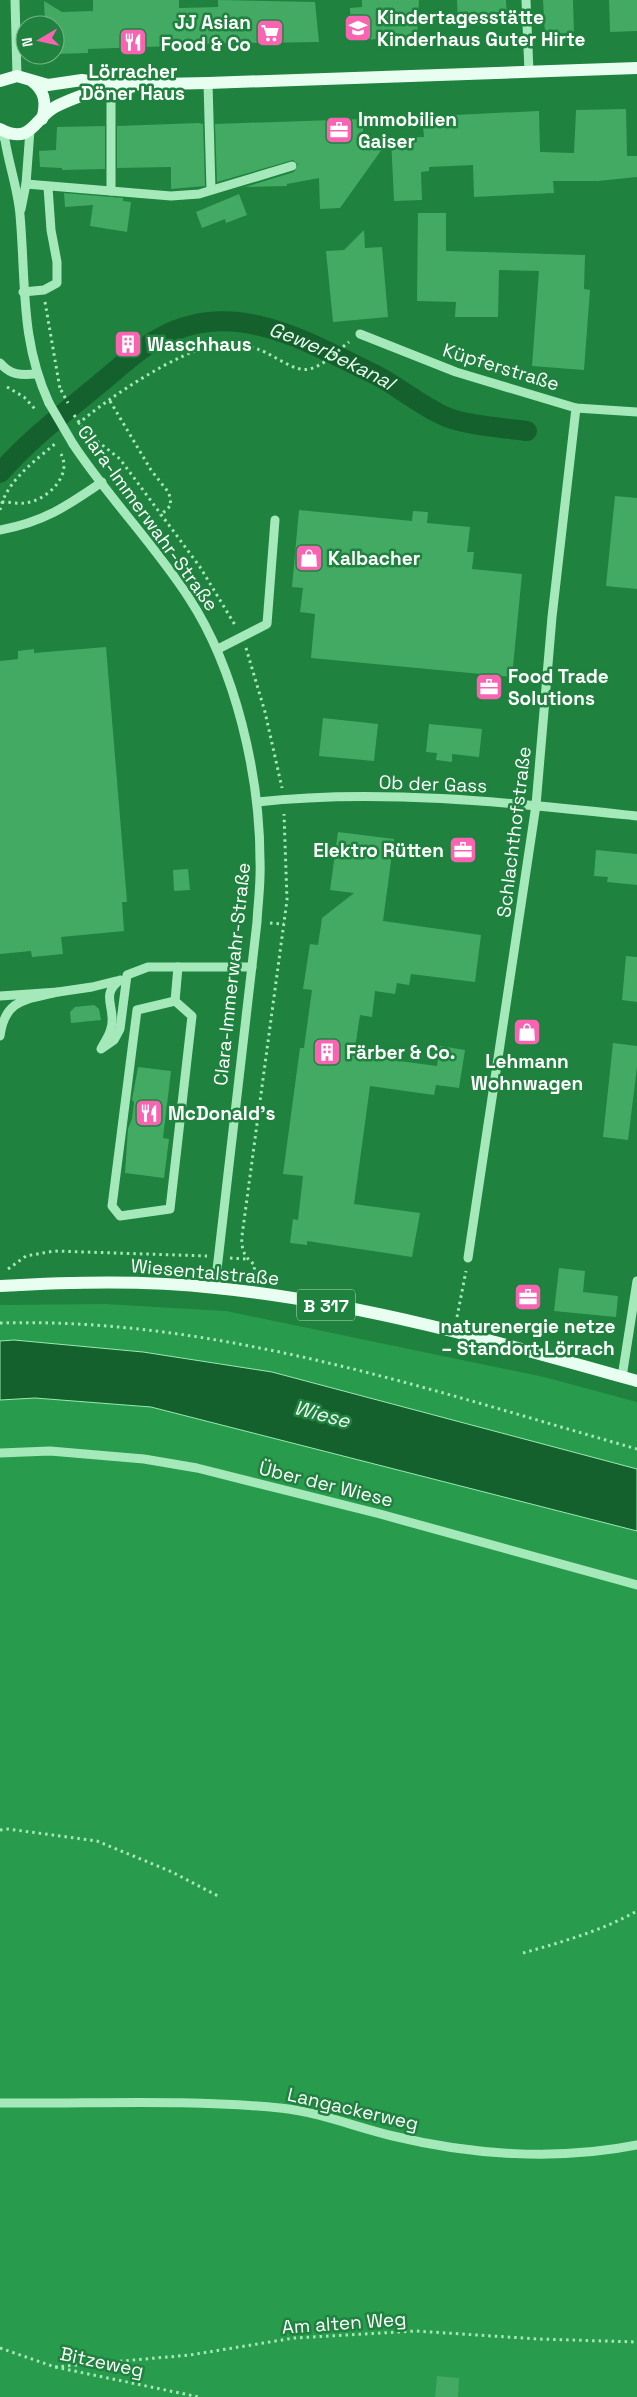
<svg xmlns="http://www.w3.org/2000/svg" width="637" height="2397" font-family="'Space Grotesk',sans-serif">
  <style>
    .green { fill: #289b4c }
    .water { fill: #15612e; stroke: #98ebb1 }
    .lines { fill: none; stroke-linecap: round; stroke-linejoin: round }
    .canal { stroke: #15612e; stroke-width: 20 }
    .building { fill: #43aa63 }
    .path { stroke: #a5e9ba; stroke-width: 3; stroke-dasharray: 2.5 4; stroke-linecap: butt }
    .minor { stroke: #a5e9ba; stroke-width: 9 }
    .major { stroke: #e8fef0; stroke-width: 12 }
    .path-bridge { stroke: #a5e9ba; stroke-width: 3; stroke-dasharray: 2.5 4; stroke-linecap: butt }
    .minor-bridge { stroke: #a5e9ba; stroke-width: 9 }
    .labels { text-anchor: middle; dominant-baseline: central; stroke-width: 5; stroke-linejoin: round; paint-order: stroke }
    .shield { fill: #1f823f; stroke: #bcdac5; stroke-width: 1 }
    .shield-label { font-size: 18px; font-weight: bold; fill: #fff }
    .poi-label { font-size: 19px; font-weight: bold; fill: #fff; stroke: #1f823f; text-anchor: start }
    .street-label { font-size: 19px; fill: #fff; stroke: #1f823f }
    .water-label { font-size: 20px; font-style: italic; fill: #ebfcf0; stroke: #1f823f }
  </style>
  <rect width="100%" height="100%" fill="#1f823f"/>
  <g class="green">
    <polygon points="105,1304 226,1311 544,1377 637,1402 637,1469 272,1372 143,1352 14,1340 0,1341 0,1305"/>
    <polygon points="35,1398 151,1407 637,1531 637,2397 0,2397 0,1400"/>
  </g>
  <polygon class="water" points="14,1340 143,1352 272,1372 637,1469 637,1531 151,1407 35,1398 0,1400 0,1341"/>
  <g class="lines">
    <path class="canal" id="s1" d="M0 473C29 440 64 413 98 385 118 369 138 349 161 337 235 297 307 342 374 374 398 386 418 404 442 415 461 425 504 428 527 431"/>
  </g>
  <g class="building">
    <polygon points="93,0 179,0 179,8 218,7 218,0 315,2 319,42 172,44 172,46 88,49 88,53 55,54 55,25 45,25 44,1 62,12 93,11"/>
    <polygon points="362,0 419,0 417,38 351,40 350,8 362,7"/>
    <polygon points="457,0 506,0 507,24 458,26"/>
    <polygon points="543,0 573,0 574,33 545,34"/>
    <polygon points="609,0 637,0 637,31 610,32"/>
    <polygon points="626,109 627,156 637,156 637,177 598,181 553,181 554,193 474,197 473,165 429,167 429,171 421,172 422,200 394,201 391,138 424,137 423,126 454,125 454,115 539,111 540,152 574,153 576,110"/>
    <polygon points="363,119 363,138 390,138 340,208 320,209 319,178 287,184 287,186 245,187 294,172 298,165 293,160 217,182 215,124"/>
    <polygon points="199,123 203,124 205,186 171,189 171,167 117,168 117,126"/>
    <polygon points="105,126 105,169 62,170 62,168 40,167 39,151 56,150 57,127"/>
    <polygon points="64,193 123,198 123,201 131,202 127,232 90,226 93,205 65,207"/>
    <polygon points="239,194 247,215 226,223 225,219 202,228 196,212"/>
    <polygon points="418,213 446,213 446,251 585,255 584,289 590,290 584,370 532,366 539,271 499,270 498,317 455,317 456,302 417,301"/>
    <polygon points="364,230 365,248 382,247 388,317 333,322 326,251 344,250"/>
    <polygon points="615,496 637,498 637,589 606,586"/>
    <polygon points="299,510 412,521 413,511 428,512 427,523 470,527 467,552 474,552 472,569 522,574 512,677 311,658 315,614 300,612 303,588 292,587"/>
    <polygon points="106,647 127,902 122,902 124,931 61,937 63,954 32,957 31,951 0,954 0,661 18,659 18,651 34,649 34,653"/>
    <polygon points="323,718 378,724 374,761 319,756"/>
    <polygon points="429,724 482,729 479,757 452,754 452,762 436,760 437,753 426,752"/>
    <polygon points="338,832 394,839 383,921 481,935 475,982 411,974 409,985 397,983 395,994 375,991 372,1017 360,1015 354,1055 437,1066 440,1046 465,1050 459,1088 436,1085 434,1095 370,1086 354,1204 420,1213 412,1257 307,1241 307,1245 290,1243 293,1219 298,1220 303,1176 283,1174 300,1048 304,1048 312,990 303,989 310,944 318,945 322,918 354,893 330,890"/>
    <polygon points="596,850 637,854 637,885 607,882 608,877 594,876"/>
    <polygon points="188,869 190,890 174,891 173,870"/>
    <polygon points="626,956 637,957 637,1002 622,1000"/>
    <polygon points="94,1005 99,1009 101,1020 71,1023 70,1012 75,1007"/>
    <polygon points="613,1043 637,1046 637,1067 628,1140 603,1137"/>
    <polygon points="138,1067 171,1071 163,1138 169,1139 164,1178 125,1173 128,1129 132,1119 134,1102 132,1100"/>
    <polygon points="559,1268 585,1271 583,1292 618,1296 616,1317 554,1311"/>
    <polygon points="437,2376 459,2378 458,2397 435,2397"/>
  </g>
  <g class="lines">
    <g class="path">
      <polyline points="45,302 60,389"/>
      <polyline points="7,387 24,397 35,409"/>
      <polyline points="110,401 151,470 169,493 171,505 160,516"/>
      <path d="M78 424C105 400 181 349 215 346 229 344 248 345 260 350 274 355 296 373 309 369 324 366 337 351 349 342"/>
      <polyline points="87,433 120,459 200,567 235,625"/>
      <path d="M2 502C9 502 18 504 25 503 46 501 73 476 61 454"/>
      <path d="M0 510C6 481 35 461 56 443"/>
      <polyline points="246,648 265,712 282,788"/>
      <polyline points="270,923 284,924"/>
      <polyline points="230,1258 247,1259"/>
      <polyline points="8,1269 26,1256 54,1251 207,1256"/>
      <path d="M253 1276 255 1265C244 1257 241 1249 242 1236L287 900 284 814"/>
      <polyline points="457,1317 466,1271"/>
      <path d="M0 1323C218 1317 430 1390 637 1449"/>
      <polyline points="0,1830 8,1829 97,1841 172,1872 218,1896"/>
      <path d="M523 1953C562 1942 601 1931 637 1911"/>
      <polyline points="0,2348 55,2367 199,2397"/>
      <polyline points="55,2367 190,2355 294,2338 416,2331 538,2339 637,2342"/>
    </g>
    <g class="minor">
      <polyline points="15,0 17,76"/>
      <polyline points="526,0 529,72"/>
      <polyline points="208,83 211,190"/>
      <path d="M0 130 5 140C9 165 18 190 20 215 26 282 20 340 49 403"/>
      <polyline points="26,184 171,196 199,194 292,166"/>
      <polyline points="111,191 111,85"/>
      <polyline points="21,209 26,184 30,130"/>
      <polyline points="23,292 44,290 57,283 57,262 51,230 48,187"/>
      <polyline points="360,334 456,372 576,408 637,412"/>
      <path d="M0 363C11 376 21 375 37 374"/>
      <path d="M73 444C108 497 154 544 189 598 236 670 260 776 260 861 261 882 258 902 257 922L215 1287"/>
      <path d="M0 530C44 522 67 506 102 482"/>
      <polyline points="218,649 267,624 275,520"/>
      <path d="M257 802C380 788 514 803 637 816"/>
      <polyline points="58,992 92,987 116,981"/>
      <path d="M0 996 58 992C27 1000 5 998 0 1036"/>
      <polygon points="175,1001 192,1016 170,1209 120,1216 112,1206 137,1010"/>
      <polyline points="175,1001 178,967 252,967"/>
      <path d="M102 1047C105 1041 110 1035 111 1028 117 1009 99 995 120 980"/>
      <polyline points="101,1049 114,1040 120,1029 127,975 148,967 178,967"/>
      <polyline points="468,1258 536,805 552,617 576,408"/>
      <polyline points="622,1377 637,1281"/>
      <polyline points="0,1453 50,1451 144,1459 197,1468 380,1514 637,1585"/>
      <path d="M0 2103C93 2104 187 2099 280 2108 319 2112 355 2127 393 2136 471 2155 558 2161 637 2145"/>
    </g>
    <g class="major">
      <polyline points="0,81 17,76 48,85 82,80 111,85 208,83 637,68"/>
      <path d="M32 81C45 91 47 103 42 119"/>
      <path d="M0 129C32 146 34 118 55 107 72 98 92 92 110 86"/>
      <path d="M0 1286C72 1282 144 1280 216 1288 358 1302 499 1342 637 1381"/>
    </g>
    <g class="path-bridge">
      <polyline points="61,390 68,403"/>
      <polyline points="74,415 87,433"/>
    </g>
    <polyline class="minor-bridge" points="49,403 73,444"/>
  </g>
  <defs>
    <g id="school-square" transform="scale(1.4375)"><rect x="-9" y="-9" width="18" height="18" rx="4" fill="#f864b1" stroke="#1f823f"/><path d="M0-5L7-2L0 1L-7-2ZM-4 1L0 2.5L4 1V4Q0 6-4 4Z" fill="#fff"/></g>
    <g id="supermarket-square" transform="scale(1.4375)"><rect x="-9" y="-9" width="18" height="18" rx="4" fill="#f864b1" stroke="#1f823f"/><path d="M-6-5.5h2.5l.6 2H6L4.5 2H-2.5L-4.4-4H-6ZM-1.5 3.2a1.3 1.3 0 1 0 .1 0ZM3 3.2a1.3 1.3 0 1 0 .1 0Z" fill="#fff"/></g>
    <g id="restaurant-square" transform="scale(1.4375)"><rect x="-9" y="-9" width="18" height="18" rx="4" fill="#f864b1" stroke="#1f823f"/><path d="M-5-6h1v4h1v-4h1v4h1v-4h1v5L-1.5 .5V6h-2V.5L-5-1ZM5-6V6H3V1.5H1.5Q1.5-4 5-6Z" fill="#fff"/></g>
    <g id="office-square" transform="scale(1.4375)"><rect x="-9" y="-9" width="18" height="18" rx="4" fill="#f864b1" stroke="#1f823f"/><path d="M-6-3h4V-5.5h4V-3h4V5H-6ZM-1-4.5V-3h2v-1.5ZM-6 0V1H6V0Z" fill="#fff"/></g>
    <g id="building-square" transform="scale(1.4375)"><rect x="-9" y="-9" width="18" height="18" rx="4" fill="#f864b1" stroke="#1f823f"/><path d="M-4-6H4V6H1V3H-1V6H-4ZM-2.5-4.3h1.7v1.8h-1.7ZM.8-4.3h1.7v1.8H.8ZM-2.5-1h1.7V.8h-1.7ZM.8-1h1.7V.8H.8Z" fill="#fff"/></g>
    <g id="shop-square" transform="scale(1.4375)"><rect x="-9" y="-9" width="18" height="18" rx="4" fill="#f864b1" stroke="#1f823f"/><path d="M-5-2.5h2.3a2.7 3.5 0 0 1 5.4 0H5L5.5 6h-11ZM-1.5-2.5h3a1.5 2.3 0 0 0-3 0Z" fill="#fff"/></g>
  </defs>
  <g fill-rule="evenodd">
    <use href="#school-square" x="358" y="28"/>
    <use href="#supermarket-square" x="270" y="33"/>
    <use href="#restaurant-square" x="133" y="42"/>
    <use href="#office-square" x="339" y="130"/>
    <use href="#building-square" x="128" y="344"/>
    <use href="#shop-square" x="309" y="558"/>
    <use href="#office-square" x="489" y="687"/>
    <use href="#office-square" x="463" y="850"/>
    <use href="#shop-square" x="527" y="1032"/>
    <use href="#building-square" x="327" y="1052"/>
    <use href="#restaurant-square" x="149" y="1113"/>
    <use href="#office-square" x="528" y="1297"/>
  </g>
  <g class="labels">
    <rect class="shield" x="297" y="1289.5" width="58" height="31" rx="4"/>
    <g class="shield-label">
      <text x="326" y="1305">B 317</text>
    </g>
    <g class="poi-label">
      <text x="377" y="17">Kindertagesstätte<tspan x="377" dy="22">Kinderhaus Guter Hirte</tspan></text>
      <text x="251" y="22" text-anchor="end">JJ Asian<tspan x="251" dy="22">Food &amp; Co</tspan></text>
      <text x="133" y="71" text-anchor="middle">Lörracher<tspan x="133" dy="22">Döner Haus</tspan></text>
      <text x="358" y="119">Immobilien<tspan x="358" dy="22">Gaiser</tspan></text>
      <text x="147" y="344">Waschhaus</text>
      <text x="328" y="558">Kalbacher</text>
      <text x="508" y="676">Food Trade<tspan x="508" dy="22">Solutions</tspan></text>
      <text x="444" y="850" text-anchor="end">Elektro Rütten</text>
      <text x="346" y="1052">Färber &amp; Co.</text>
      <text x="527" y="1061" text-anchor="middle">Lehmann<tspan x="527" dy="22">Wohnwagen</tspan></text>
      <text x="168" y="1113">McDonald's</text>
      <text x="528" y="1326" text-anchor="middle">naturenergie netze<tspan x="528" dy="22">– Standort Lörrach</tspan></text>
    </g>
    <g class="street-label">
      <text transform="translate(501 367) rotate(17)">Küpferstraße</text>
      <text transform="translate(148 518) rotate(54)">Clara-Immerwahr-Straße</text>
      <text transform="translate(433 784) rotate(2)">Ob der Gass</text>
      <text transform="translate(514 832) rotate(-83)">Schlachthofstraße</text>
      <text transform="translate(232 974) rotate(-84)">Clara-Immerwahr-Straße</text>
      <text transform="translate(205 1272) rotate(5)">Wiesentalstraße</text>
      <text transform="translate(326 1484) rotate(14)">Über der Wiese</text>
      <text transform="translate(353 2109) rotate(13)">Langackerweg</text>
      <text transform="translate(344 2323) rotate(-4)">Am alten Weg</text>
      <text transform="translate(102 2362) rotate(12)">Bitzeweg</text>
    </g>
    <g class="water-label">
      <text stroke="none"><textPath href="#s1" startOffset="391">Gewerbekanal</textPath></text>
      <text transform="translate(322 1414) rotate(15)">Wiese</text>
    </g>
  </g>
  <g transform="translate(40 40) rotate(261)"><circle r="24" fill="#1f823f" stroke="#79b48c"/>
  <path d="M0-4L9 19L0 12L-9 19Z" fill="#f864b1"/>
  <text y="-8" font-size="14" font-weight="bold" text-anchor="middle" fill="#ffffff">N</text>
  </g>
</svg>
